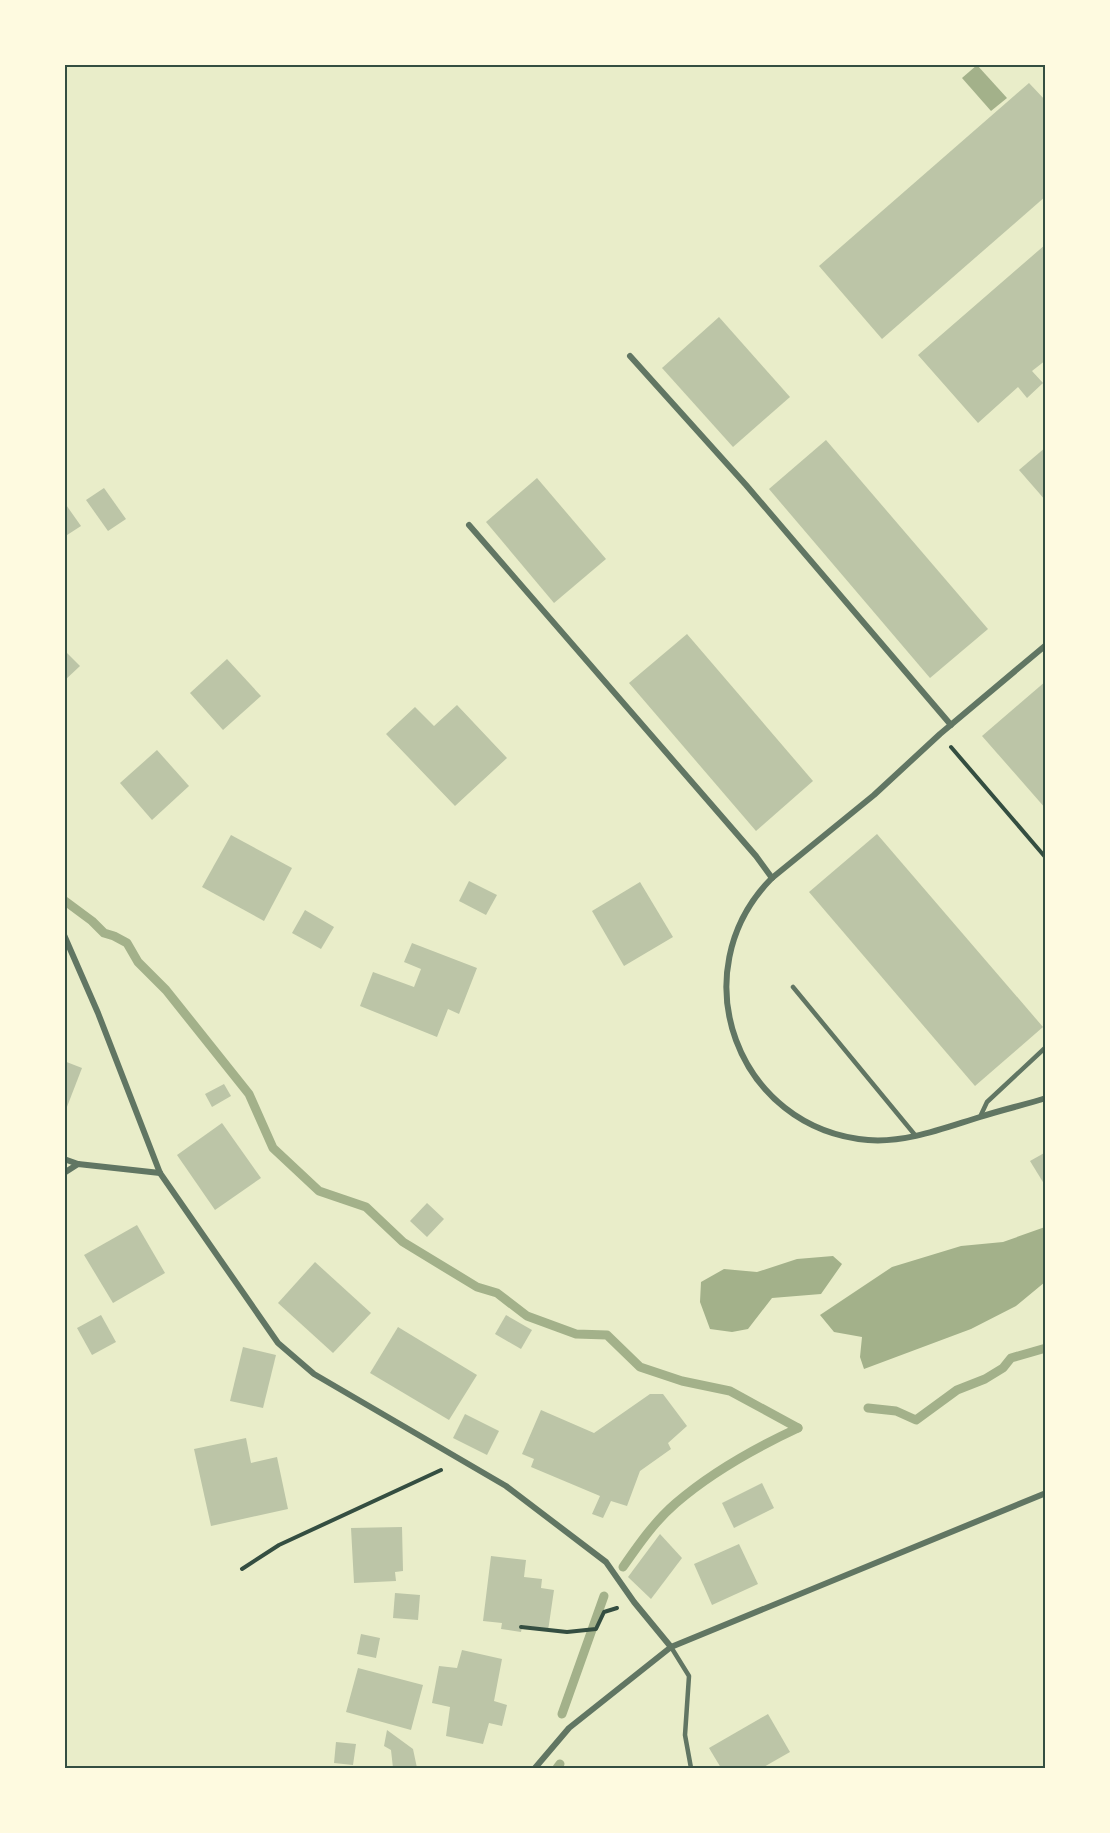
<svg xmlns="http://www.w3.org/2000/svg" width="1110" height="1833" font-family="'PT Sans',sans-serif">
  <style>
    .water { fill: #a3b18a }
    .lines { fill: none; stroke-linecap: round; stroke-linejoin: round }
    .stream { stroke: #a3b18a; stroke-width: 9 }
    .building { fill: #bcc5a7 }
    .path { stroke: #344e41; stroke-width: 4 }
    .service { stroke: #617663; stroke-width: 4.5 }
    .minor { stroke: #617663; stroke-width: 6 }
    .neatline { fill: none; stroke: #344e41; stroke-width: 2 }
  </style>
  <rect width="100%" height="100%" fill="#e9edc9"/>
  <g class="water">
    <polygon points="977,65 1007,98 991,111 962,78"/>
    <polygon points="1045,1227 1045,1282 1016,1306 971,1329 864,1369 860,1357 862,1337 834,1332 820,1315 892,1267 961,1246 1003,1242"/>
    <polygon points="833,1256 842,1264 821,1294 772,1298 748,1329 732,1332 710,1329 700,1302 701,1282 724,1269 757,1272 797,1259"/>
  </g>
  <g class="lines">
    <g class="stream">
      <polyline points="65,901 92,921 104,933 114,936 127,943 138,962 166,990 249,1094 273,1148 319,1191 366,1207 403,1242 477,1287 497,1293 527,1316 576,1334 607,1335 640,1367 682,1381 730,1391 798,1428"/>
      <polyline points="868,1408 896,1411 916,1420 957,1390 985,1379 1003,1368 1011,1358 1046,1348"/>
      <path d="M623 1567C639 1544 655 1521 676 1503 712 1472 755 1448 798 1428"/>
      <polyline points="562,1714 604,1596"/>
      <polyline points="557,1768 560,1764"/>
    </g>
  </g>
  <g class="building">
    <polygon points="1029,83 1046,101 1046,196 882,339 819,266"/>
    <polygon points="1046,244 1046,360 1032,371 1043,383 1027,398 1018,387 978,423 918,355"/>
    <polygon points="719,317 790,397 733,447 662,368"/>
    <polygon points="826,440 988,629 930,678 769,489"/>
    <polygon points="1046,447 1046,501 1019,470"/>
    <polygon points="537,478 606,559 554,603 486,522"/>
    <polygon points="104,488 126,519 108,531 86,500"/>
    <polygon points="64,502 81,526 64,537"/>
    <polygon points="687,634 813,781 756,831 629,683"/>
    <polygon points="64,650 80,666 64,681"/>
    <polygon points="227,659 261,696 223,730 190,693"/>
    <polygon points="1046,681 1046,809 982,736"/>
    <polygon points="457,705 507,758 455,806 386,734 415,707 434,726"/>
    <polygon points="157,750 189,786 152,820 120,783"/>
    <polygon points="877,834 1043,1027 975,1086 809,892"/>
    <polygon points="231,835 292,868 264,921 202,887"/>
    <polygon points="469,881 497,895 486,915 459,901"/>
    <polygon points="640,882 673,937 624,966 592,911"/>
    <polygon points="305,910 334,927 321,949 292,933"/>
    <polygon points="412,943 477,968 459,1014 448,1009 437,1037 360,1006 373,972 414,987 421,969 404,962"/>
    <polygon points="64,1061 82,1068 65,1112 64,1112"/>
    <polygon points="224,1084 231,1096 212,1107 205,1094"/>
    <polygon points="222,1123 261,1178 215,1210 177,1155"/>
    <polygon points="1046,1152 1046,1187 1030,1161"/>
    <polygon points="427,1203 444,1219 427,1237 410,1221"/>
    <polygon points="137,1225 165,1273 113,1303 84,1255"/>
    <polygon points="315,1262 371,1313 333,1353 278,1303"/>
    <polygon points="101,1315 116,1342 92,1355 77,1328"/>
    <polygon points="506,1315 532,1330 521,1349 495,1334"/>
    <polygon points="398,1327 477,1375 449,1420 370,1373"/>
    <polygon points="243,1347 276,1355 263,1408 230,1401"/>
    <polygon points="650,1394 663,1394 687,1426 668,1443 671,1449 640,1471 627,1506 611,1501 603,1518 592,1514 600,1496 531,1467 534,1459 522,1454 541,1410 594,1433"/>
    <polygon points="465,1414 499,1431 487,1455 453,1438"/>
    <polygon points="246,1438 251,1463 277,1457 288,1509 211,1526 194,1449"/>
    <polygon points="762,1483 774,1508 734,1528 722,1503"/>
    <polygon points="402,1527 403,1571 395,1572 396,1581 354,1583 351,1528"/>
    <polygon points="660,1534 682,1558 651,1599 628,1577"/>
    <polygon points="739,1544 758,1584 712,1605 694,1564"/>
    <polygon points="491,1556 526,1560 524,1577 542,1579 541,1588 554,1590 548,1631 522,1627 521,1632 501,1629 502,1623 483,1621"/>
    <polygon points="395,1593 420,1595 418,1620 393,1618"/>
    <polygon points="361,1634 380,1638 376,1658 357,1654"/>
    <polygon points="462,1650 502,1659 494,1701 507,1705 502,1726 489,1723 483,1744 446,1736 450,1707 432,1703 439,1666 457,1668"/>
    <polygon points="358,1668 423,1685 411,1730 346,1712"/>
    <polygon points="768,1714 790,1752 762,1768 721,1768 709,1748"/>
    <polygon points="387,1730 413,1749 417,1768 393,1768 391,1750 384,1746"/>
    <polygon points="336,1742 356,1744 353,1765 334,1763"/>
  </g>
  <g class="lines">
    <g class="path">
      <polyline points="951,747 1046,858"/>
      <polyline points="242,1569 279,1545 441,1470"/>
      <polyline points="521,1627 567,1632 596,1629 604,1612 617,1608"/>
    </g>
    <g class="service">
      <polyline points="793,987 915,1135"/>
      <polyline points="980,1117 987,1102 1046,1047"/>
      <polyline points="671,1647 689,1676 685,1735 691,1768"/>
    </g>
    <g class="minor">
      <polyline points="630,356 746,485 951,725"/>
      <polyline points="469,525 756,856 772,878"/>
      <path d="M1046 645 940 734 874 795 772 878C679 972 737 1129 868 1140 906 1143 944 1128 980 1117 1001 1110 1024 1105 1046 1098"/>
      <polyline points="64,935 98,1013 160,1173 278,1343 314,1374 506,1486 606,1562 634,1602 671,1647"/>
      <polyline points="64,1159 78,1164"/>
      <polyline points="64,1173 78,1164 160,1173"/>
      <polyline points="535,1768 569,1728 671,1647 1046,1493"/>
    </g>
  </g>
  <rect width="1110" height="1833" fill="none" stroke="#fefae0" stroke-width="132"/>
  <rect x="66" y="66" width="978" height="1701" class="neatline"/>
</svg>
